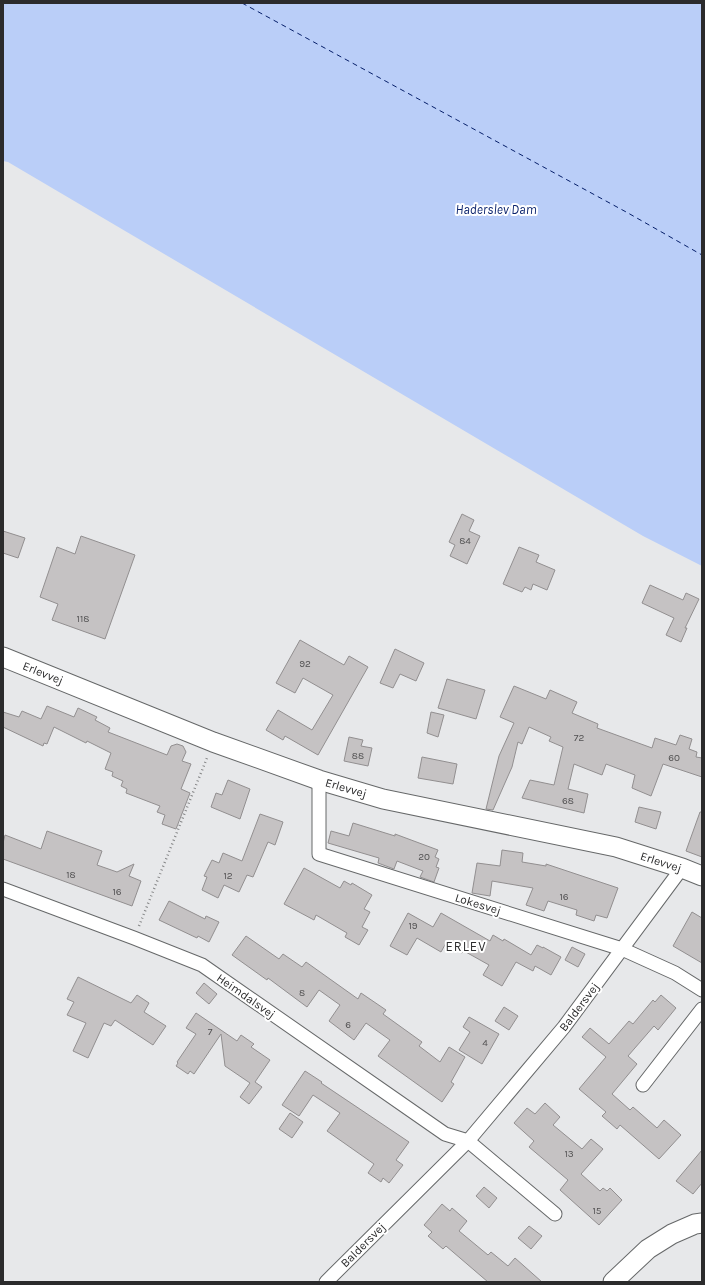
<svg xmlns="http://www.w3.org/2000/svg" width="705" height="1285" font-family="Karla,sans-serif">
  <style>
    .water { fill: #bacef8 }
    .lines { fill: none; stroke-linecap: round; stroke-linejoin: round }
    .ferry { stroke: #061f6a; stroke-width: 1; stroke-dasharray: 5 4; stroke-linecap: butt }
    .building { fill: #c5c2c3; stroke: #928f90 }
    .street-casing { stroke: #666869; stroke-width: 15 }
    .secondary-casing { stroke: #666869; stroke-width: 21 }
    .path { stroke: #868788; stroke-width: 2.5; stroke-dasharray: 1 3; stroke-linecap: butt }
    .street { stroke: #fff; stroke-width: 13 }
    .secondary { stroke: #fff; stroke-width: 19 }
    .labels { text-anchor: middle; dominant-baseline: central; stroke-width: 4; stroke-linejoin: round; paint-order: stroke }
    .number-label { font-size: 10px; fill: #525152 }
    .street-label { font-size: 12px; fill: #2b2b2c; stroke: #fff }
    .water-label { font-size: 13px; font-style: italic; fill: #061f6a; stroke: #fff }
    .neighbourhood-label { font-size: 13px; letter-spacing: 1px; fill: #2b2b2c; stroke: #fff }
  </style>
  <rect width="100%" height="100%" fill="#e7e8ea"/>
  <polygon class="water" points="3,3 702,3 702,566 643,536 8,162 3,161"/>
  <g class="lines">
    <polyline class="ferry" points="242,3 628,213 702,255"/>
  </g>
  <g class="building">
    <polygon points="462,514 474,520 469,531 480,536 467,564 450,556 455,545 449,542"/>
    <polygon points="3,531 25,538 18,558 3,553"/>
    <polygon points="81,536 135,555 105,639 52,620 58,604 40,597 57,547 75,554"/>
    <polygon points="519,547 539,555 536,562 555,570 547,590 533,584 531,590 525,587 522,592 503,584"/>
    <polygon points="650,585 683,600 686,593 699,599 685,628 687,628 681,642 666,635 674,618 642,603"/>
    <polygon points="300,640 344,665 349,656 368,667 318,755 285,736 283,740 266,730 278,710 312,730 333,695 303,678 295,693 276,683"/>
    <polygon points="395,649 424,663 416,681 400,674 393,688 380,683"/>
    <polygon points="447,679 485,690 476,719 438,708"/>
    <polygon points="514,686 546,699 550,690 577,702 572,713 598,724 597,728 652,748 655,738 676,745 680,735 692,739 689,749 697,752 696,757 702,758 702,777 663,764 651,796 632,788 635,775 606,764 602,775 574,764 568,789 588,794 584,813 522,798 530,780 554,785 563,747 549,741 551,737 529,727 522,744 518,742 512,767 493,810 486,809 499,756 514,723 500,717"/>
    <polygon points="47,706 74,717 78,708 97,717 95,720 110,728 108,732 167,755 171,746 177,744 183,746 186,752 182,761 191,764 181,789 190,793 176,829 162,824 165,815 157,812 160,806 126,793 127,789 121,786 123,781 112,776 113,772 105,769 111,753 87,741 86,743 54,727 47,744 44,743 43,746 3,727 3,712 19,717 22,711 41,719"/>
    <polygon points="431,712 444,715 438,737 427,733"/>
    <polygon points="349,737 363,740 361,746 372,748 368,766 344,761"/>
    <polygon points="422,757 457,764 453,784 418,778"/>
    <polygon points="228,780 250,789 240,819 211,807 216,793 222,795"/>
    <polygon points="639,807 661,812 656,829 635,822"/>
    <polygon points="700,812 702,812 702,857 686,851"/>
    <polygon points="260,814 283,822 275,845 268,842 253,877 247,875 239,892 224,885 218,898 202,890 207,877 204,876 212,860 219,863 223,853 242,861"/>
    <polygon points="353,823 395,836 395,834 438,850 435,857 439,859 436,867 439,868 434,882 420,877 423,871 397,861 394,869 378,863 379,858 328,843 331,831 349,836"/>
    <polygon points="47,831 102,851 97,865 117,872 134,864 129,876 141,881 132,906 3,859 3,843 5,835 41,849"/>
    <polygon points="502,850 523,853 522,862 546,866 546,864 618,888 607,918 596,915 594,921 576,915 577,910 548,901 544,911 526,905 533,888 492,881 490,896 472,893 477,863 500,866"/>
    <polygon points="304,868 340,888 344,881 351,885 352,883 372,895 364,909 370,912 362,927 368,930 359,945 345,937 347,933 316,915 314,920 284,904"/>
    <polygon points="169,901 205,919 206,916 219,922 209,942 198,936 197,938 159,920"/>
    <polygon points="692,912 702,918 702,963 673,946"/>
    <polygon points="408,913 433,927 441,913 490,941 493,935 503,941 504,939 531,955 537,945 543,948 543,947 561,957 551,975 535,966 533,971 516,962 502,986 483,975 489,965 464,951 462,953 446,943 441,952 417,938 407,955 390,946"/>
    <polygon points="246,936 279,959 283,954 302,967 306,962 358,999 361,993 386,1010 383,1014 422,1042 419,1046 440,1062 449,1047 465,1057 451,1082 454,1084 442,1102 378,1056 390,1040 366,1023 354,1040 329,1021 340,1005 319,990 307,1007 268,978 267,980 232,955"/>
    <polygon points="572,947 585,954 578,967 565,960"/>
    <polygon points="78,977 131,1003 137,995 149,1003 144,1012 166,1026 153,1045 115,1020 111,1026 104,1023 88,1058 73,1051 86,1023 67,1015 74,1002 67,999"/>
    <polygon points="204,983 217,994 209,1004 196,993"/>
    <polygon points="661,995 676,1008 658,1030 654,1026 628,1056 637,1064 612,1094 630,1110 633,1107 657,1128 664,1120 681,1135 659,1159 620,1125 617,1129 602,1116 606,1112 579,1089 606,1057 582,1037 590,1028 609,1044 629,1021 633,1024 653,1000 655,1002"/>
    <polygon points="504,1007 518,1016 509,1030 495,1021"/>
    <polygon points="196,1013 237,1041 241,1035 254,1044 251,1047 270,1060 255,1082 262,1087 249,1104 240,1097 250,1083 225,1066 221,1034 194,1074 190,1071 188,1074 176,1066 178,1063 177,1062 196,1034 186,1028"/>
    <polygon points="469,1017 499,1034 482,1064 459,1050 470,1032 463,1027"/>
    <polygon points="305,1071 322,1082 321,1083 409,1142 396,1160 403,1165 389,1183 383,1178 381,1182 368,1173 374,1164 327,1131 340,1113 313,1095 299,1116 282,1105"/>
    <polygon points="545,1103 560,1117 553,1125 582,1149 591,1139 603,1149 581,1174 600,1191 603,1188 607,1191 610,1188 622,1200 599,1225 560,1190 568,1180 529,1147 534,1141 514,1123 527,1108 535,1114"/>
    <polygon points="290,1113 303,1122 292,1138 279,1129"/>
    <polygon points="702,1150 702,1183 693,1194 676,1181"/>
    <polygon points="484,1187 497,1198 489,1208 476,1196"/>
    <polygon points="442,1204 450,1211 452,1208 467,1221 459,1231 488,1255 491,1252 508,1266 515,1258 542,1282 488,1282 446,1246 443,1249 428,1236 432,1232 424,1225"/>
    <polygon points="529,1226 542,1236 531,1249 518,1238"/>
  </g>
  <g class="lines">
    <g class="street-casing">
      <g id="street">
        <polyline points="319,780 319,854 622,949 675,973 702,990"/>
        <polyline points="3,889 134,938 202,965 445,1134 468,1141 555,1214"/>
        <polyline points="643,1085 702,1009"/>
        <polyline points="326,1282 468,1141 564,1027 682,868"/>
      </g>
    </g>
    <g class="secondary-casing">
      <g id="secondary">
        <polyline points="3,657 213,742 319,780 383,799 616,847 682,868 702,876"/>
        <polyline points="613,1282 648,1249 672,1234 695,1224 702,1223"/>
      </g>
    </g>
    <polyline class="path" points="139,926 207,758"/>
    <use href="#street" class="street"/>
    <use href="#secondary" class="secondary"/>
  </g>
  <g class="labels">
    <g class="number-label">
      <text x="465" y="541">84</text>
      <text x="83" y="619">118</text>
      <text x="305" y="664">92</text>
      <text x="579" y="738">72</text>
      <text x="358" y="756">88</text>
      <text x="674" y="758">60</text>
      <text x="568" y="801">68</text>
      <text x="424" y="857">20</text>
      <text x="71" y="875">18</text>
      <text x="228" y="876">12</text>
      <text x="117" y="892">16</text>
      <text x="564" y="897">16</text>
      <text x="413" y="926">19</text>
      <text x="302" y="993">8</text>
      <text x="348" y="1025">6</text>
      <text x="210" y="1032">7</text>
      <text x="485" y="1043">4</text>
      <text x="569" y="1154">13</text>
      <text x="597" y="1211">15</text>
    </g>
    <g class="street-label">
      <text transform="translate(43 673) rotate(22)">Erlevvej</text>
      <text transform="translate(346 788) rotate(16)">Erlevvej</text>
      <text transform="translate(661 862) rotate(18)">Erlevvej</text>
      <text transform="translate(478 904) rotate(17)">Lokesvej</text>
      <text transform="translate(246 996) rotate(35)">Heimdalsvej</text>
      <text transform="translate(579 1007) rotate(-53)">Baldersvej</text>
      <text transform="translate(363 1245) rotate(-45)">Baldersvej</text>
    </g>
    <g class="water-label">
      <text x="496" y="209">Haderslev Dam</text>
    </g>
    <g class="neighbourhood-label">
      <text x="466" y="946">ERLEV</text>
    </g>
  </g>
  <rect width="705" height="1285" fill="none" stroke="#2b2b2c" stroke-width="8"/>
</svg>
